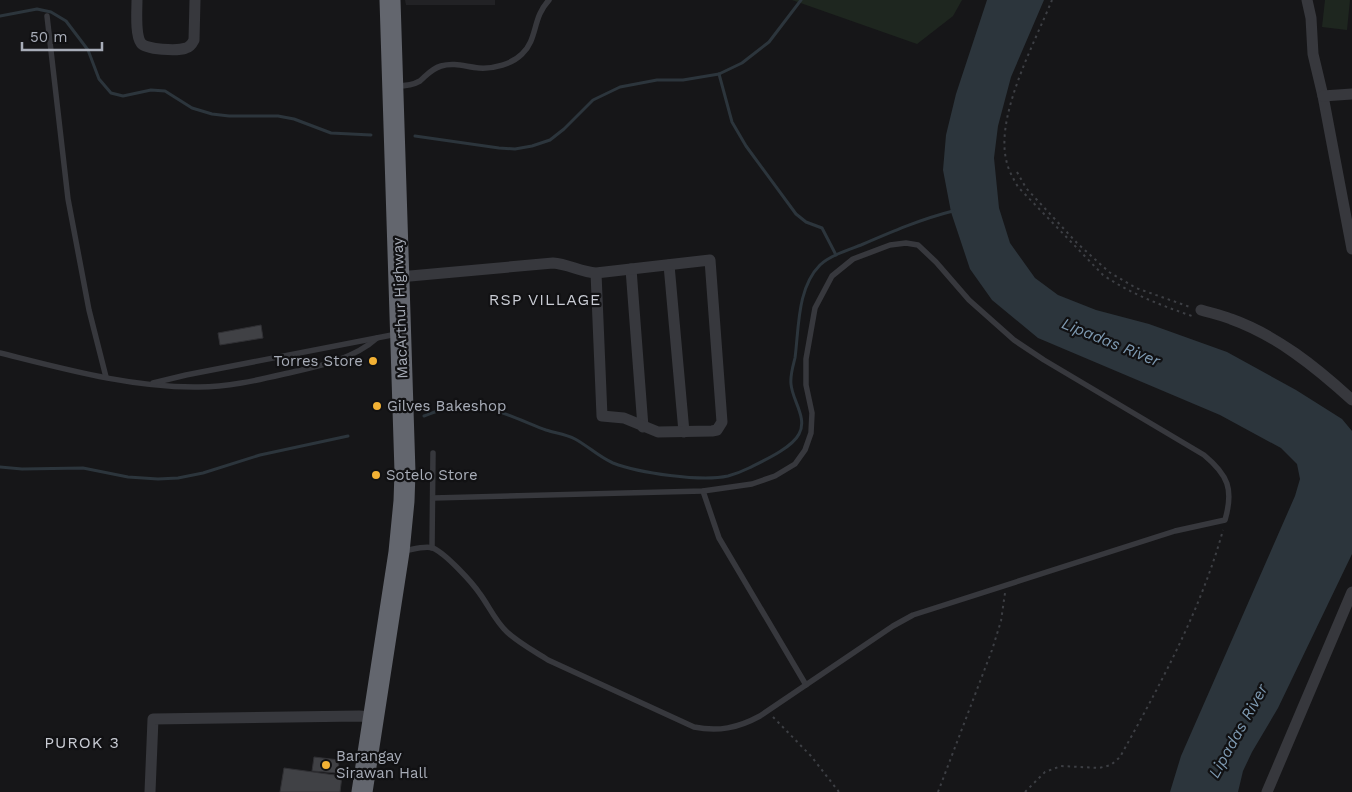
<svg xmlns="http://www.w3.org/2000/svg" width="1352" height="792" font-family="'Work Sans',sans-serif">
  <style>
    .built { fill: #222225 }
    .green { fill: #1e261f }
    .water { fill: #2c353c }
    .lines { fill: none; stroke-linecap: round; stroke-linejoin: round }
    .stream { stroke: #2c353c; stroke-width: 3 }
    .building { fill: #404145; stroke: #303034 }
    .path { stroke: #3d3f44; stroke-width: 2; stroke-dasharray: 2.5 4; stroke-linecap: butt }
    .lane { stroke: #37383d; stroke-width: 5.5 }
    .street { stroke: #37383d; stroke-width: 11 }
    .highway { stroke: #63666e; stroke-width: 21 }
    .poi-dot { fill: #f2b134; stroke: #111113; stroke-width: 2 }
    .labels { text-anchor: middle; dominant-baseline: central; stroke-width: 4.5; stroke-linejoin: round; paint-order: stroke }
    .street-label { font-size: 15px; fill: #a8adb8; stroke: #111113 }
    .poi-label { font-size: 15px; fill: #a8adb8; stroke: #111113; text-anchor: start }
    .neighbourhood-label { font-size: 16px; letter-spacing: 1px; fill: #c9ccd4; stroke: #111113 }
    .water-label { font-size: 16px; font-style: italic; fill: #7f9bb3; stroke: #111113 }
  </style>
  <rect width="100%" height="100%" fill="#161618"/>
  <polygon class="built" points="405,0 495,0 495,5 406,5"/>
  <g class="green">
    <polygon points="792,0 962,0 953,16 917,44"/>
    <polygon points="1325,0 1350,0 1347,30 1322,27"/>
  </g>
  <polygon class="water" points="987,0 1044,0 1011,77 998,126 994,158 999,208 1010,243 1035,278 1058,295 1096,310 1149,324 1227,352 1296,390 1342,419 1352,431 1352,554 1278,708 1252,752 1243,771 1238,792 1170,792 1181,756 1295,496 1300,479 1297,464 1281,448 1220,415 1038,338 992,300 970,269 951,212 943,170 946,135 956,94"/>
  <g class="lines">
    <g class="stream">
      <polyline points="0,16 37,9 51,12 66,21 88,50 99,79 111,93 123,96 151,90 165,91 192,108 212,114 229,116 278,116 294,119 331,133 371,135"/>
      <polyline points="719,74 732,122 746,146 796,214 806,222 822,228 836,255"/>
      <polyline points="415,136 499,148 515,149 532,146 550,140 564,129 593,100 620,87 657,80 683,80 719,74 742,63 769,42 801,0"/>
      <path d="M424 416C438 411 452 405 467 405 490 405 524 422 546 430 555 433 566 434 575 439 588 446 599 457 613 463 639 473 701 482 728 476 735 474 743 471 749 468 763 461 792 448 799 434 808 418 792 400 791 384 790 375 793 366 795 358 799 328 797 288 820 265 831 255 848 250 861 245 891 232 921 219 953 211"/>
      <polyline points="0,467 22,469 83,468 128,477 158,479 178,478 203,473 260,455 348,436"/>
    </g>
  </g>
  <g class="building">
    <polygon points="261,325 263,338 220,345 218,333"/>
    <polygon points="314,757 339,760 338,773 312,771"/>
    <polygon points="284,768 342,776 340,792 280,792"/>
  </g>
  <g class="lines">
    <g class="path">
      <path d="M1052 0C1035 42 996 114 1006 159 1008 170 1013 178 1018 187L1103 275C1131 294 1160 305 1192 316"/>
      <polyline points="1017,172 1026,188 1077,243 1109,272 1136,288 1190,307"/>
      <polyline points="773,717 811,756 839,792"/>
      <polyline points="938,792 992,650 1001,621 1005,593"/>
      <path d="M1025 792 1045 772 1061 766 1099 768 1111 765 1120 757C1160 685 1201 610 1223 530"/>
    </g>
    <g class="lane">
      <polyline points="47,16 68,199 89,310 106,377"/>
      <path d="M397 86C405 86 413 85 420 81 427 75 431 69 441 66 455 62 466 67 479 68 494 69 512 64 522 54 538 39 532 18 549 0"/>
      <path d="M0 353C64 369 132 388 199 387 231 387 262 379 293 372 321 366 355 358 377 338"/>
      <polyline points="153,383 186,375 397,334"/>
      <polyline points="703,491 719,538 806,685"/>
      <polyline points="432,548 433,453"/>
      <path d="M403 551C411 550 425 545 433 548 446 554 472 582 480 594 489 606 495 621 507 632 519 643 534 651 548 660L694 727C718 732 738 728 760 716L893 626 913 615 1175 531 1225 520C1234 489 1228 475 1204 455L1044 360 1014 340 969 300 936 262 918 245 906 243 890 245 853 259 832 276 815 308 806 359V385L812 413 811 433 805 450 795 464 775 476 752 484 703 491 433 498"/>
    </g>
    <g class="street">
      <path d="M137 0C137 10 135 35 141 43 146 50 178 51 186 48 190 47 192 44 194 40L195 0"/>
      <polyline points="1307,0 1311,18 1313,54 1323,96 1352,249"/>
      <polyline points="1323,96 1352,94"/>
      <polyline points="669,265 684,432"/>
      <polyline points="631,269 643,427"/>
      <path d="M399 277 553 263C568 264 581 272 596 273L710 260 722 422 717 430 712 431 658 432 624 418 602 416 596 273"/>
      <path d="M1201 310C1211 313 1221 315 1231 319 1276 335 1316 367 1352 400"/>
      <polyline points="150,792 153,719 359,716 374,717"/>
      <polyline points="1267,792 1352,592"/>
    </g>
    <polyline class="highway" points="362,792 399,552 404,501 405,472 390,0"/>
  </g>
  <g class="poi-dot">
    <circle cx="373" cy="361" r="5"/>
    <circle cx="377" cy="406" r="5"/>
    <circle cx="376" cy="475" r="5"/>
    <circle cx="326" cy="765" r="5"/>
  </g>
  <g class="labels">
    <g class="street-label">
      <text transform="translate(400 308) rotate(-92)">MacArthur Highway</text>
    </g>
    <g class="poi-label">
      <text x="363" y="361" text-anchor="end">Torres Store</text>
      <text x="387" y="406">Gilves Bakeshop</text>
      <text x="386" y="475">Sotelo Store</text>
      <text x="336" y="756">Barangay<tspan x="336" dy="17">Sirawan Hall</tspan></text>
    </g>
    <g class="neighbourhood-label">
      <text x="545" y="299">RSP VILLAGE</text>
      <text x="82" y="742">PUROK 3</text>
    </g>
    <g class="water-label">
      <text transform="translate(1111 342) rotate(22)">Lipadas River</text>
      <text transform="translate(1238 731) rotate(-61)">Lipadas River</text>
    </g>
  </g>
  <path d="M22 42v8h80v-8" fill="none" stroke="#a8adb8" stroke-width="2.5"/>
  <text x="30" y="42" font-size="15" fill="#a8adb8" stroke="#111113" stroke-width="4" paint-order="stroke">50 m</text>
</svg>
